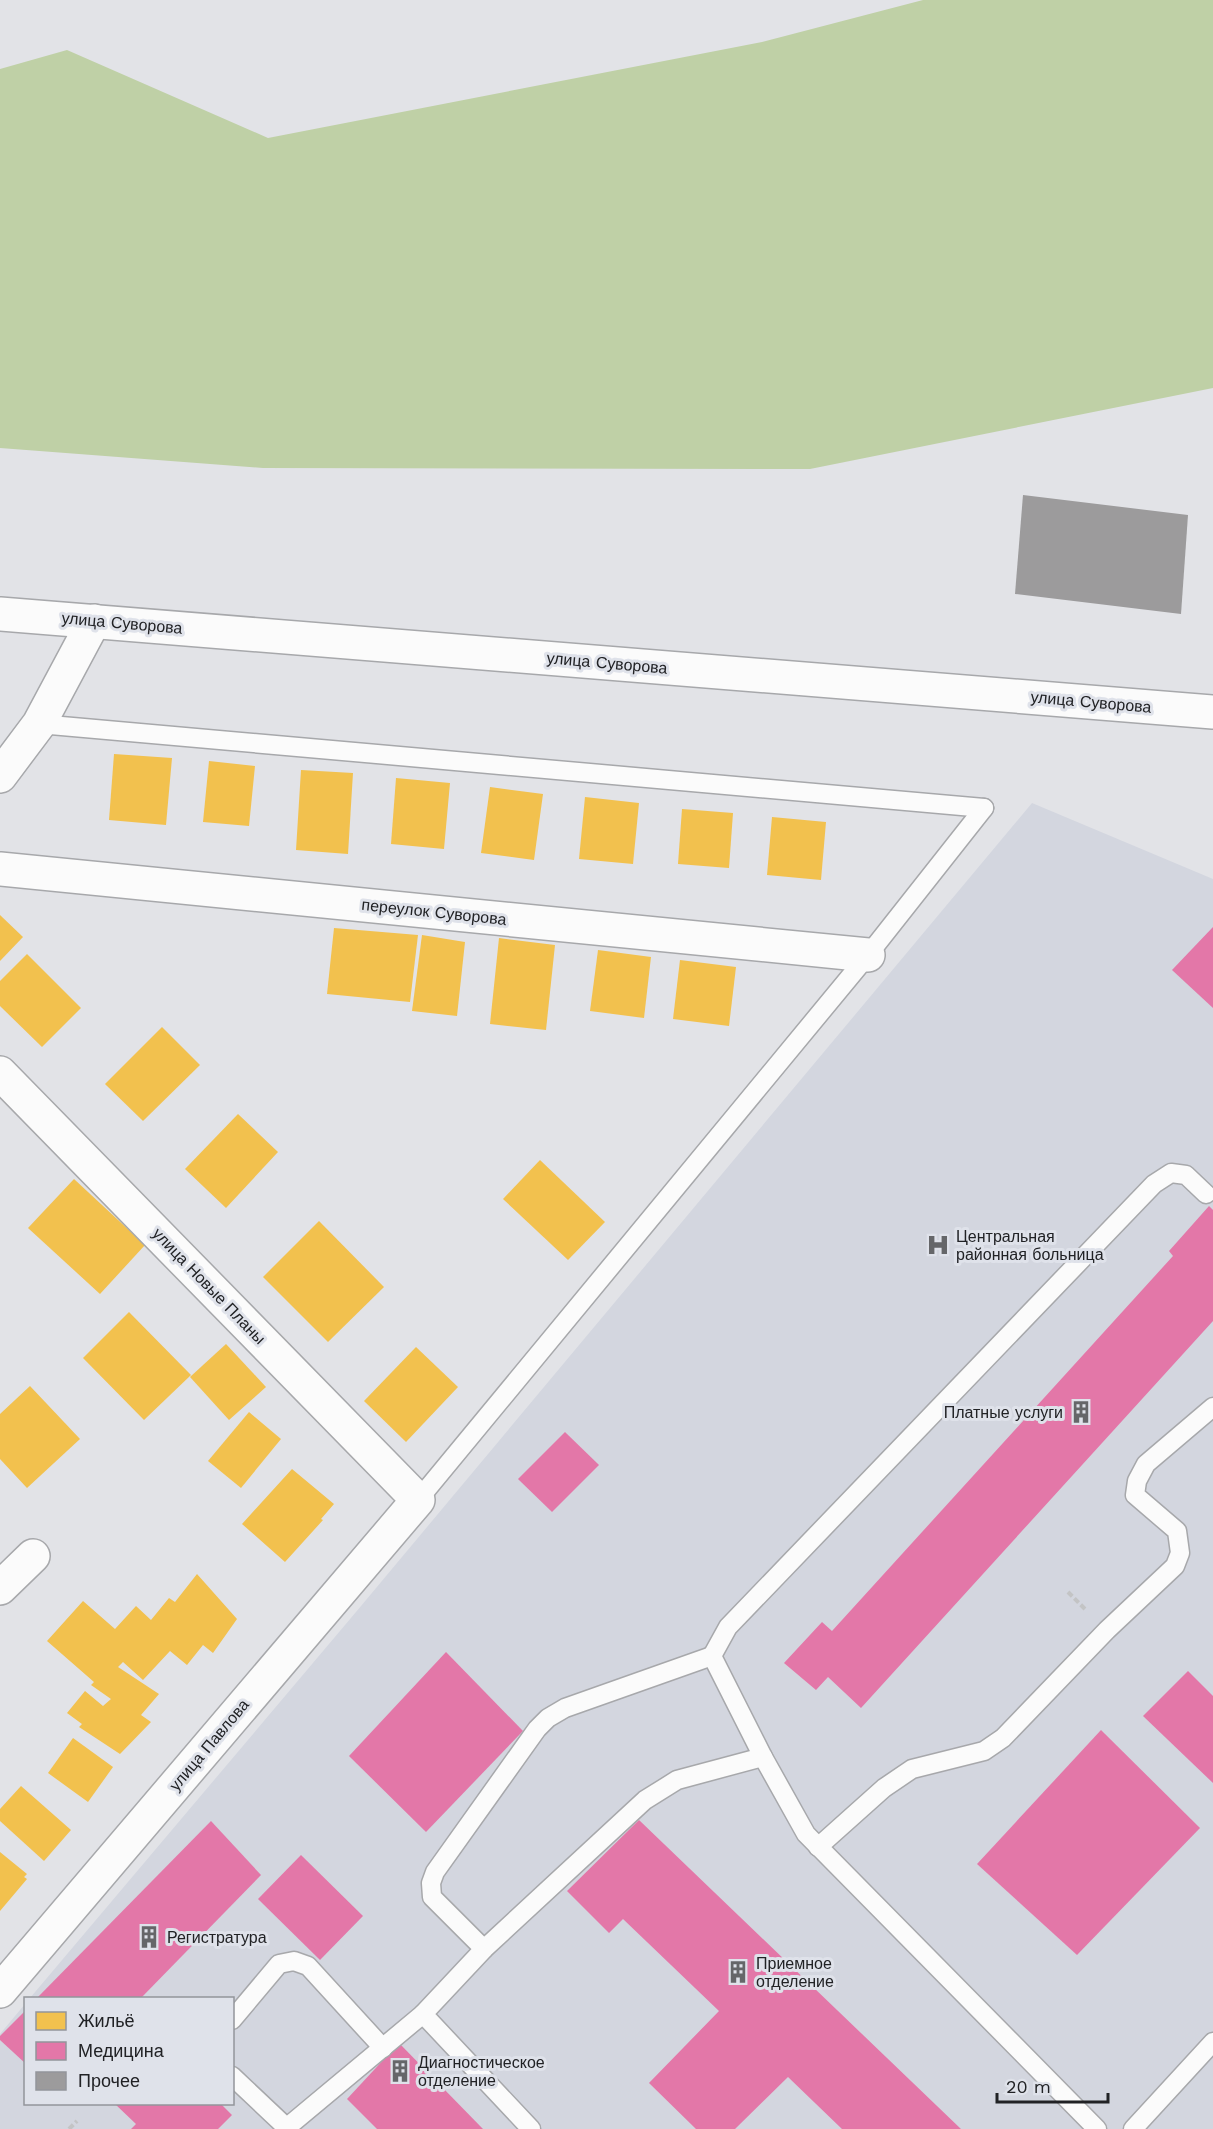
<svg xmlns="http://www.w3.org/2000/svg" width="1213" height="2129" font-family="'Work Sans',sans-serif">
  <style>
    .built { fill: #d3d6df }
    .forest { fill: #bfd0a6 }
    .homes { fill: #f2c14e }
    .health { fill: #e377a8 }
    .building { fill: #9c9b9c }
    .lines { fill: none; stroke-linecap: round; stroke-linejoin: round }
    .service-casing { stroke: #a7a8ab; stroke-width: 21 }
    .minor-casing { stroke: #a7a8ab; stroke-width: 36 }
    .secondary-casing { stroke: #a7a8ab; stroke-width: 36 }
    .path { stroke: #c3c4c5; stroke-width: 4; stroke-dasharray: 6 3; stroke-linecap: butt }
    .service { stroke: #fbfbfb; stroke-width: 18 }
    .minor { stroke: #fbfbfb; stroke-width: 33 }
    .secondary { stroke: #fbfbfb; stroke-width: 33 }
    .labels { text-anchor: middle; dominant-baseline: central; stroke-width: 6; stroke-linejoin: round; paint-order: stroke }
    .street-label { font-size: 16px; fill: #212225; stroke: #dfe2ea }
    .poi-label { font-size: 16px; fill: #212225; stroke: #dfe2ea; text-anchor: start }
  </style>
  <rect width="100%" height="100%" fill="#e2e3e7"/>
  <polygon class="built" points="1032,803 1213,879 1213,2129 0,2129 0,2034 25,2004 26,2104 232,2104 232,1998 30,1998 356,1612"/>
  <polygon class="forest" points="923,0 1213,0 1213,388 810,469 263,468 0,448 0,69 67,50 268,138 762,42"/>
  <g class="homes">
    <polygon points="114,754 172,758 166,825 109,820"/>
    <polygon points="209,761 255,766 249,826 203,822"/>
    <polygon points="301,770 353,773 348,854 296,850"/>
    <polygon points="396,778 450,783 444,849 391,844"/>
    <polygon points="490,787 543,794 534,860 481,853"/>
    <polygon points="585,797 639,803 633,864 579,859"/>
    <polygon points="682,809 733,813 729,868 678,864"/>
    <polygon points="772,817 826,822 821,880 767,875"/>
    <polygon points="0,915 23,937 0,961"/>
    <polygon points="334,928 418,935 410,1002 327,994"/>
    <polygon points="422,935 465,942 457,1016 412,1011"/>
    <polygon points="499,938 555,945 546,1030 490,1024"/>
    <polygon points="598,950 651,957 644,1018 590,1011"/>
    <polygon points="27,954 81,1008 42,1047 0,1006 0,981"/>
    <polygon points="680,960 736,967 729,1026 673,1019"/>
    <polygon points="162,1027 200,1065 143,1121 105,1084"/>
    <polygon points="238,1114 278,1152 226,1208 185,1169"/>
    <polygon points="540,1160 605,1222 568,1260 503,1199"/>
    <polygon points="74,1179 145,1245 100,1294 28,1228"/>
    <polygon points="319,1221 384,1287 328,1342 263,1277"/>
    <polygon points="129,1312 191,1375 144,1420 83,1358"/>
    <polygon points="226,1344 266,1387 229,1420 190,1377"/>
    <polygon points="416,1347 458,1387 406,1442 364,1401"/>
    <polygon points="30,1386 80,1439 27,1488 0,1459 0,1414"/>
    <polygon points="249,1412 281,1439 241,1488 208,1461"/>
    <polygon points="292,1469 334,1504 321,1519 323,1520 285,1562 242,1524"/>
    <polygon points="197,1574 237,1619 213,1653 203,1645 187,1665 170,1651 143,1680 123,1662 118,1667 159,1694 141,1715 151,1722 120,1754 79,1727 82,1724 67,1713 85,1691 103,1706 111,1699 91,1685 94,1682 47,1641 83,1601 115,1629 136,1606 151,1620 169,1598 175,1602"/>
    <polygon points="73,1738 113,1767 88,1802 48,1773"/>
    <polygon points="21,1786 71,1830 44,1861 0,1821 0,1809"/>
    <polygon points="0,1852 27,1874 24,1877 27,1879 0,1911"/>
  </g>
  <g class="health">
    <polygon points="1213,927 1213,1008 1172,970"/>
    <polygon points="1209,1206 1213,1210 1213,1321 861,1708 828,1677 816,1690 784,1663 822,1622 832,1631 1173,1256 1169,1251"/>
    <polygon points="565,1432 599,1465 552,1512 518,1479"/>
    <polygon points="446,1652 523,1731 426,1832 349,1756"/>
    <polygon points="1188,1671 1213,1696 1213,1783 1143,1716"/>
    <polygon points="1101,1730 1200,1828 1077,1955 977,1864"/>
    <polygon points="639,1820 961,2129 842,2129 788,2077 735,2129 696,2129 649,2083 719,2011 623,1919 609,1933 567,1891"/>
    <polygon points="211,1821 261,1875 141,1998 37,1998"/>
    <polygon points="301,1855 363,1916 320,1960 258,1899"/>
    <polygon points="26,2010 26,2064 0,2040 0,2036"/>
    <polygon points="399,2043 483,2129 377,2129 347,2099"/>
    <polygon points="115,2104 221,2104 232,2115 218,2129 131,2129 136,2124"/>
  </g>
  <polygon class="building" points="1023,495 1188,515 1181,614 1015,594"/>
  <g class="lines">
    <g class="service-casing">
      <g id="service">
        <polyline points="39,724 984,808"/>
        <polyline points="418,1500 868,955 984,808"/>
        <polyline points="818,1847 884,1788 912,1769 984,1751 1003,1738 1107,1630 1175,1566 1180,1553 1177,1531 1135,1495 1137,1481 1146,1464 1213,1407"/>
        <polyline points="484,1949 432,1897 431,1883 435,1872 537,1729 548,1718 565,1708 712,1656"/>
        <polyline points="232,2020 279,1964 294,1961 308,1966 383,2048"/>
        <polyline points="232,2076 286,2127"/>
        <polyline points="285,2129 423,2014"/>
        <polyline points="531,2129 423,2014 484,1949 645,1800 677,1780 763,1757"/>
        <polyline points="1097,2129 806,1834 763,1757 712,1656 728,1627 1154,1184 1171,1173 1186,1175 1206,1194"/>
        <polyline points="1133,2129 1213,2042"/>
      </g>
    </g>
    <g class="minor-casing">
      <g id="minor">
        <polyline points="0,776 39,724 94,621"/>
        <polyline points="0,869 868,955"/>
        <polyline points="0,1073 418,1500 0,1991"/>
        <polyline points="0,1588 33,1556"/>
      </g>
    </g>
    <g class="secondary-casing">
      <polyline id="secondary" points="0,614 1213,712"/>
    </g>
    <g class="path">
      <polyline points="1068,1592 1087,1611"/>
      <polyline points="69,2129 77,2121"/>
    </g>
    <use href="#service" class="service"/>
    <use href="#minor" class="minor"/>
    <use href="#secondary" class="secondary"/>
  </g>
  <defs>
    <g id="hospital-bare" transform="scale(1.8)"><path d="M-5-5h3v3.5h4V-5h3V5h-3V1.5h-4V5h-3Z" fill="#656669" stroke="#dfe2ea" stroke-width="2.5" paint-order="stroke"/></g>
    <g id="building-bare" transform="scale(1.8)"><path d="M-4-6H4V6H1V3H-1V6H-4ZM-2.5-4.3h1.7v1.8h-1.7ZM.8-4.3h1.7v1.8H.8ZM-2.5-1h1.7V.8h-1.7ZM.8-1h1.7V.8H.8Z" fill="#656669" stroke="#dfe2ea" stroke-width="2.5" paint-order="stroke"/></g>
  </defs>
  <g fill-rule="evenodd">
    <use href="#hospital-bare" x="938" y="1245"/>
    <use href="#building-bare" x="1081" y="1412"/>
    <use href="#building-bare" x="149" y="1937"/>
    <use href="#building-bare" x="738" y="1972"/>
    <use href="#building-bare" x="400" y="2071"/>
  </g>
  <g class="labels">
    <g class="street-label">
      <text transform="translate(122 623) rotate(5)">улица Суворова</text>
      <text transform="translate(607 663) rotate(5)">улица Суворова</text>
      <text transform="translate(1091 702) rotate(5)">улица Суворова</text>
      <text transform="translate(434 912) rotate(6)">переулок Суворова</text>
      <text transform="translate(209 1286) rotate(46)">улица Новые Планы</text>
      <text transform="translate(209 1745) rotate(-50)">улица Павлова</text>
    </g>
    <g class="poi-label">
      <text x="956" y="1236">Центральная<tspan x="956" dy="18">районная больница</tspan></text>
      <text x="1063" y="1412" text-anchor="end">Платные услуги</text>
      <text x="167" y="1937">Регистратура</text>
      <text x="756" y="1963">Приемное<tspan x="756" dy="18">отделение</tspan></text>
      <text x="418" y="2062">Диагностическое<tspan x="418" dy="18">отделение</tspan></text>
    </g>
  </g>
  <rect x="24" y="1997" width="210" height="108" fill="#dfe2ea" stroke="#93959b" stroke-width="1.5"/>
  <rect x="36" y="2012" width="30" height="18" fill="#f2c14e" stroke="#93959b" stroke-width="1.5"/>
  <text x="78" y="2027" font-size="18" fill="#212225">Жильё</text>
  <rect x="36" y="2042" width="30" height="18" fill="#e377a8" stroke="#93959b" stroke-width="1.5"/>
  <text x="78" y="2057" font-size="18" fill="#212225">Медицина</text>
  <rect x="36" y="2072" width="30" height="18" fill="#9c9b9c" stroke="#93959b" stroke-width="1.5"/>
  <text x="78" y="2087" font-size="18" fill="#212225">Прочее</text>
  <path d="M997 2093v9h111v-9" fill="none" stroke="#212225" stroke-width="3"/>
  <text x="1006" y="2093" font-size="18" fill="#212225" stroke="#dfe2ea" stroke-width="4.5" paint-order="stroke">20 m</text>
</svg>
